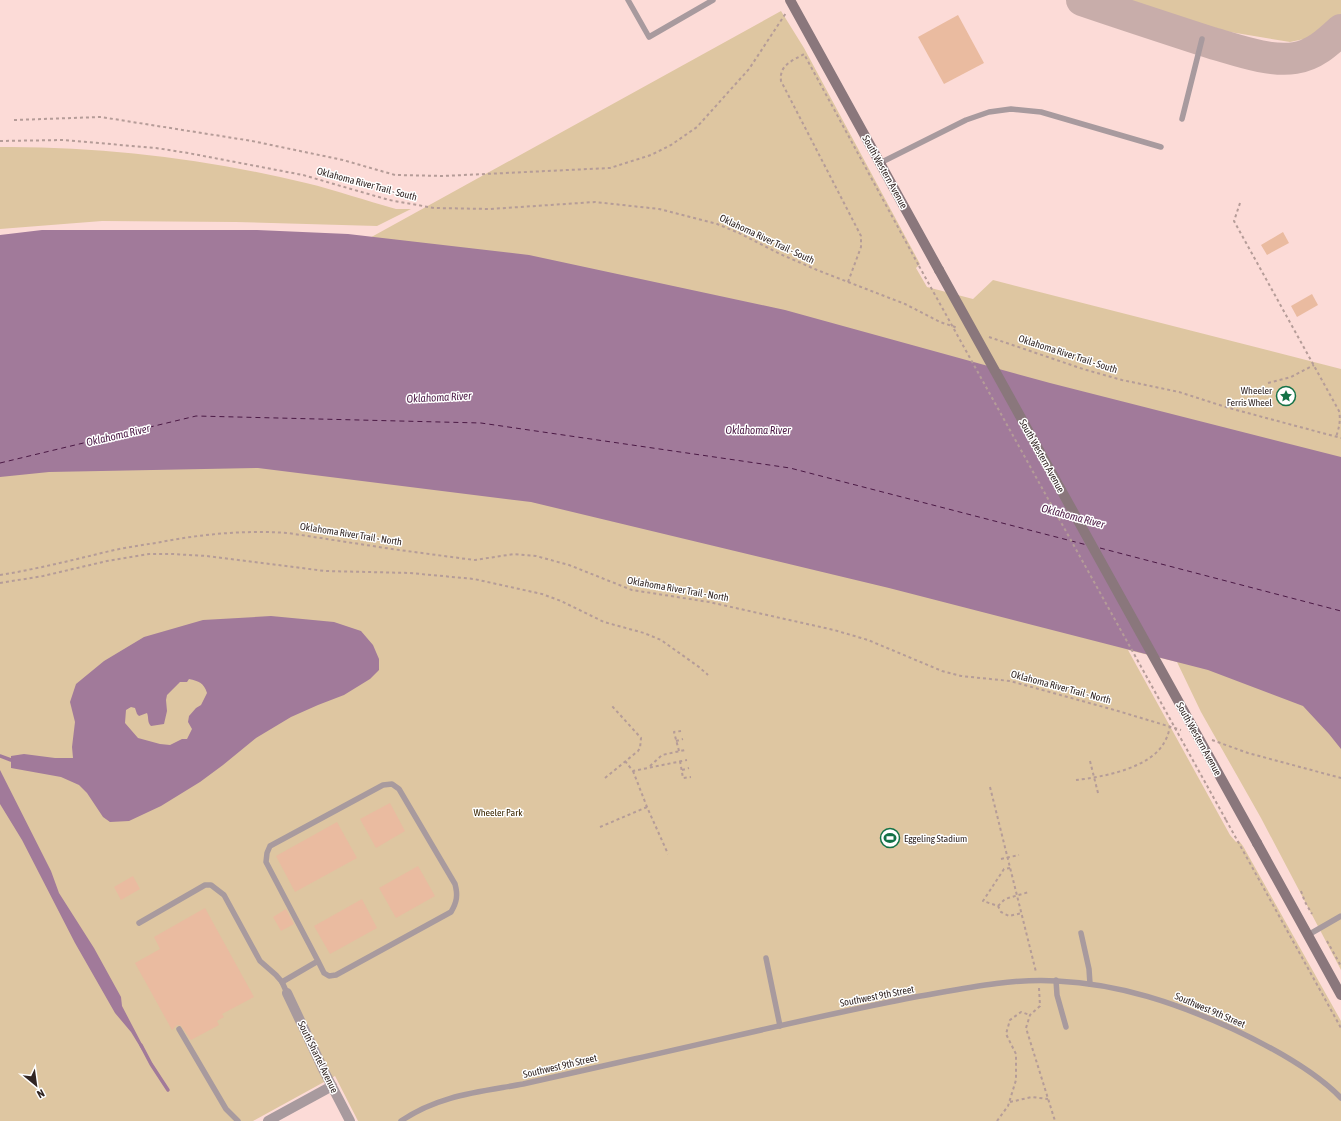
<svg xmlns="http://www.w3.org/2000/svg" width="1341" height="1121" font-family="'Asap Condensed',sans-serif">
  <style>
    .green { fill: #dec6a1 }
    .water { fill: #a17a9a; fill-rule: evenodd }
    .lines { fill: none; stroke-linecap: round; stroke-linejoin: round }
    .stream { stroke: #a17a9a; stroke-width: 3.5 }
    .ferry { stroke: #4b1945; stroke-width: 1; stroke-dasharray: 5 4; stroke-linecap: butt }
    .taxiway { stroke: #c8adaa; stroke-width: 32 }
    .building { fill: #eabba0 }
    .path { stroke: #b59c98; stroke-width: 2; stroke-dasharray: 3 3; stroke-linecap: butt }
    .service { stroke: #a89a9e; stroke-width: 5.5 }
    .minor { stroke: #a89a9e; stroke-width: 10 }
    .secondary { stroke: #8a777c; stroke-width: 10 }
    .path-bridge { stroke: #b59c98; stroke-width: 2; stroke-dasharray: 3 3; stroke-linecap: butt }
    .secondary-bridge { stroke: #8a777c; stroke-width: 10 }
    .labels { text-anchor: middle; dominant-baseline: central; stroke-width: 3; stroke-linejoin: round; paint-order: stroke }
    .street-label { font-size: 10px; fill: #312523; stroke: #fff }
    .poi-label { font-size: 10px; fill: #312523; stroke: #fff; text-anchor: end }
    .park-label { font-size: 10px; fill: #3b2703; stroke: #fff }
    .water-label { font-size: 11px; font-style: italic; fill: #4b1945; stroke: #fff }
  </style>
  <rect width="100%" height="100%" fill="#fcdbd7"/>
  <g class="green">
    <polygon points="1116,0 1341,0 1341,14 1309,38 1290,42 1194,26"/>
    <polygon points="781,11 804,48 920,264 916,268 927,287 973,299 993,280 1341,369 1341,970 1261,818 1201,712 1177,662 1128,650 1230,835 1236,842 1239,841 1243,846 1341,1021 1341,1121 358,1121 335,1076 253,1121 0,1121 0,442"/>
    <path d="M0 147C102 146 206 159 306 183 336 190 366 201 396 209H411L377 226 236 222 102 221 0 229Z"/>
  </g>
  <g class="water">
    <polygon points="42,230 257,230 348,234 529,255 785,310 1050,383 1341,457 1341,749 1329,734 1303,706 1208,670 889,588 531,502 258,468 49,472 0,477 0,235"/>
    <path d="M271 616 334 622 361 631 373 645 379 659V670L370 679 344 695 318 705 291 717 256 738 223 765 200 782 161 806 129 821 110 822 103 817 87 793 79 785 61 777 11 768V756L24 754 55 758H73L72 747 75 722 70 702 76 684 104 661 144 637 203 620ZM189 679C199 681 204 683 207 693L201 705 196 708 189 716 188 722 192 729 187 739H182L170 745 160 744 138 738 125 723 126 710 131 707 135 708 137 714 139 716 147 713C149 718 147 722 151 726L164 724 167 711 166 700 167 695 180 682H187Z"/>
    <polygon points="0,770 51,871 59,893 94,948 121,997 122,1006 144,1048 142,1050 131,1032 115,1013 75,943 22,840 0,804"/>
  </g>
  <g class="lines">
    <g class="stream">
      <polyline points="0,756 11,760"/>
      <polyline points="141,1045 151,1064 168,1090"/>
    </g>
    <g class="ferry">
      <polyline points="0,463 196,416 481,423 790,468 1087,545"/>
      <polyline points="1100,548 1341,611"/>
    </g>
    <path class="taxiway" d="M1082 0C1126 15 1169 29 1212 43 1237 50 1269 62 1295 58 1314 55 1327 43 1341 30"/>
  </g>
  <g class="building">
    <polygon points="958,15 984,63 944,84 918,37"/>
    <polygon points="1283,232 1289,243 1267,255 1261,245"/>
    <polygon points="1312,294 1318,305 1297,317 1291,306"/>
    <polygon points="390,803 405,831 376,848 360,819"/>
    <polygon points="337,822 357,858 295,892 276,856"/>
    <polygon points="418,866 435,896 396,918 379,888"/>
    <polygon points="133,876 140,889 121,900 114,887"/>
    <polygon points="362,899 377,928 330,954 314,926"/>
    <polygon points="205,908 254,997 222,1014 224,1017 217,1021 219,1025 191,1040 181,1026 177,1025 172,1030 135,963 160,949 154,937"/>
    <polygon points="286,909 294,924 281,931 273,917"/>
  </g>
  <g class="lines">
    <g class="path">
      <polyline points="14,120 101,117 252,141 343,160 395,175 443,176 610,168 651,155 671,145 697,127 749,69 786,13"/>
      <polyline points="0,141 63,140 156,148 188,153 303,175 389,200 434,208 490,209 595,202 659,209 717,224 739,233 780,254 817,270 905,304 940,322 958,328"/>
      <path d="M1240 203 1234 221 1339 411C1341 420 1339 428 1336 437"/>
      <path d="M848 282 861 247V236L781 81C779 65 792 61 804 54L919 266"/>
      <polyline points="989,337 1083,369 1122,380 1179,392 1229,408 1341,438"/>
      <polyline points="1268,383 1291,377 1314,365"/>
      <path d="M0 575C37 569 73 560 110 551 127 547 144 545 161 542 202 534 245 530 288 533L392 549 459 558 475 560 514 554 536 556 569 565 632 590 709 602 834 630 868 640 942 671 961 676 1010 681 1118 711 1181 730"/>
      <polyline points="0,583 43,576 107,561 149,554 172,554 207,556 325,571 410,573 474,579 542,594 561,601 604,622 644,633 661,640 699,667 708,675"/>
      <polyline points="1212,740 1248,753 1341,778"/>
      <polyline points="676,741 683,739"/>
      <polyline points="679,751 674,732 681,731"/>
      <polyline points="625,761 633,771 687,760"/>
      <polyline points="680,761 683,778 691,777"/>
      <polyline points="1090,761 1098,793"/>
      <polyline points="650,766 662,755 685,750"/>
      <polyline points="682,770 689,768"/>
      <polyline points="633,771 647,807 668,854"/>
      <polyline points="605,778 638,751 640,748 641,738 612,706"/>
      <path d="M1076 780C1103 777 1152 768 1165 741 1168 736 1169 731 1170 726"/>
      <polyline points="990,787 1036,972"/>
      <polyline points="1226,820 1341,1028"/>
      <polyline points="600,827 647,807"/>
      <polyline points="1001,859 1019,855"/>
      <polyline points="1010,868 1004,869 983,901 998,906 1001,912 1009,916 1022,913"/>
      <polyline points="1301,891 1305,902 1312,914"/>
      <polyline points="998,906 1005,899 1029,892"/>
      <polyline points="1327,941 1341,966"/>
      <polyline points="1039,988 1040,1006 1030,1015 1026,1028 1055,1121"/>
      <polyline points="1010,1102 1032,1097 1048,1099"/>
      <polyline points="997,1121 1008,1106 1016,1080 1016,1054 1006,1034 1010,1020 1021,1012 1030,1015"/>
    </g>
    <g class="service">
      <polyline points="628,0 649,37 713,0"/>
      <polyline points="1182,119 1202,39"/>
      <polyline points="880,163 966,120 989,112 1011,109 1041,112 1161,147"/>
      <polyline points="139,923 205,885 211,885 224,895 260,961 276,975 282,982 287,993"/>
      <polyline points="1081,933 1089,969 1090,984"/>
      <polyline points="1308,935 1341,916"/>
      <polyline points="766,958 780,1026"/>
      <polyline points="1056,980 1057,995 1066,1027"/>
      <path d="M282 982 318 961 324 973 329 976 336 975 451 912C457 902 458 895 455 884L399 789 392 784 383 785 270 846 267 853 266 862 318 961"/>
      <polyline points="179,1029 226,1109 238,1121"/>
      <path d="M401 1121C439 1095 479 1092 523 1084 560 1076 597 1067 634 1059 728 1038 821 1015 915 997 961 989 1010 978 1057 981 1120 984 1176 1003 1233 1029 1269 1046 1313 1069 1341 1098"/>
    </g>
    <g class="minor">
      <polyline points="287,993 324,1071 350,1121"/>
      <polyline points="268,1121 332,1086"/>
    </g>
    <g class="secondary">
      <polyline points="790,0 939,270"/>
      <polyline points="1257,843 1341,995"/>
    </g>
    <polyline class="path-bridge" points="919,266 1226,820"/>
    <polyline class="secondary-bridge" points="939,270 1257,843"/>
  </g>
  <defs>
    <g id="sight-ring" transform="scale(1)"><circle r="9.5" fill="#fff" stroke="#147247" stroke-width="1.5"/><path d="M0-6L1.8-2.2L6-1.7L2.9 1.2L3.7 5.4L0 3.3L-3.7 5.4L-2.9 1.2L-6-1.7L-1.8-2.2Z" fill="#147247"/></g>
    <g id="stadium-ring" transform="scale(1)"><circle r="9.5" fill="#fff" stroke="#147247" stroke-width="1.5"/><path d="M0-5a6.5 5 0 1 0 0 10a6.5 5 0 1 0 0-10ZM-3.5-1.8h7v3.6h-7Z" fill="#147247"/></g>
  </defs>
  <g fill-rule="evenodd">
    <use href="#sight-ring" x="1286" y="396"/>
    <use href="#stadium-ring" x="890" y="838"/>
  </g>
  <g class="labels">
    <g class="street-label">
      <text transform="translate(885 172) rotate(61)">South Western Avenue</text>
      <text transform="translate(367 184) rotate(15)">Oklahoma River Trail - South</text>
      <text transform="translate(767 239) rotate(25)">Oklahoma River Trail - South</text>
      <text transform="translate(1068 354) rotate(18)">Oklahoma River Trail - South</text>
      <text transform="translate(1042 456) rotate(61)">South Western Avenue</text>
      <text transform="translate(351 534) rotate(9)">Oklahoma River Trail - North</text>
      <text transform="translate(678 589) rotate(10)">Oklahoma River Trail - North</text>
      <text transform="translate(1061 687) rotate(15)">Oklahoma River Trail - North</text>
      <text transform="translate(1199 739) rotate(61)">South Western Avenue</text>
      <text transform="translate(877 996) rotate(-11)">Southwest 9th Street</text>
      <text transform="translate(1210 1010) rotate(23)">Southwest 9th Street</text>
      <text transform="translate(318 1057) rotate(64)">South Shartel Avenue</text>
      <text transform="translate(560 1066) rotate(-13)">Southwest 9th Street</text>
    </g>
    <g class="poi-label">
      <text x="1272" y="390">Wheeler<tspan x="1272" dy="12">Ferris Wheel</tspan></text>
      <text x="904" y="838" text-anchor="start">Eggeling Stadium</text>
    </g>
    <g class="park-label">
      <text x="498" y="812">Wheeler Park</text>
    </g>
    <g class="water-label">
      <text transform="translate(439 397) rotate(-3)">Oklahoma River</text>
      <text x="758" y="430">Oklahoma River</text>
      <text transform="translate(118 435) rotate(-13)">Oklahoma River</text>
      <text transform="translate(1073 516) rotate(15)">Oklahoma River</text>
    </g>
  </g>
  <g transform="translate(36 1085) rotate(151)" stroke="#ffffff" stroke-width="3" paint-order="stroke">
  <path d="M0-3L7 15L0 10L-7 15Z" fill="#312523"/>
  <text y="-6" font-size="11" font-weight="bold" text-anchor="middle" fill="#312523">N</text>
  </g>
</svg>
